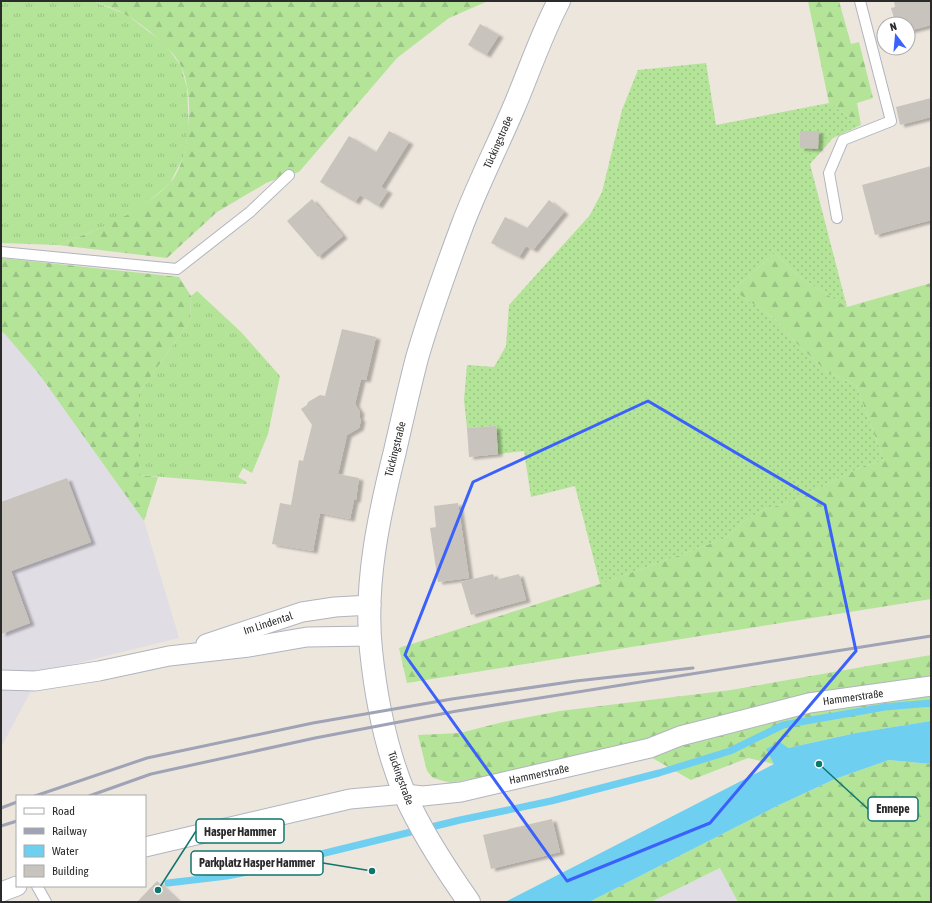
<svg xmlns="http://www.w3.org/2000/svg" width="932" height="903" font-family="'Asap Condensed',sans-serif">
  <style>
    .industrial { fill: #e0dde5 }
    .grass { fill: url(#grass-tufts) }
    .forest { fill: url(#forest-firs) }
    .garden { fill: url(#garden-dots) }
    .water { fill: #6ecff0 }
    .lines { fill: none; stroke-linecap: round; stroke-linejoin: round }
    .stream { stroke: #6ecff0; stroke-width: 7 }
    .building { fill: #c8c3bc; filter: url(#shadow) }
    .service-casing { stroke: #b1b4bf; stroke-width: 12 }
    .minor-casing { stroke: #b1b4bf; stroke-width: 21 }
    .tertiary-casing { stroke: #b1b4bf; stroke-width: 24 }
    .service { stroke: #fff; stroke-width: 10 }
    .minor { stroke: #fff; stroke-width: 19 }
    .tertiary { stroke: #fff; stroke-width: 22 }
    .rail { stroke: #9fa3b5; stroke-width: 3 }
    .marked { fill: none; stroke: #3a61fc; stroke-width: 3; stroke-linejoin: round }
    .labels { text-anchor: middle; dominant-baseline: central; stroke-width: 3; stroke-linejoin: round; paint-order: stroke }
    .street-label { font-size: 11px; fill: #2b2b2b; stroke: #fff }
    .leader { fill: none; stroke: #0f766e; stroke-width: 1.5 }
    .callout-dot { fill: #0f766e; stroke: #fff; stroke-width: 1.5 }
    .callout { fill: #fff; stroke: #0f766e; stroke-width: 1.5 }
    .callout-label { font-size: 12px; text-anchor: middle; font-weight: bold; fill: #2b2b2b }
  </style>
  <defs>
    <pattern id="grass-tufts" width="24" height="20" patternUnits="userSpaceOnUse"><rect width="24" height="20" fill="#b3e498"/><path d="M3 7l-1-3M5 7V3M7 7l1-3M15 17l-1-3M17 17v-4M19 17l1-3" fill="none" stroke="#9ac483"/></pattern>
    <pattern id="forest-firs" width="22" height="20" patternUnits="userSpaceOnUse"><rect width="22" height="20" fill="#b3e498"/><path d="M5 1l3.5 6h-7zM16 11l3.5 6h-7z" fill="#9ac483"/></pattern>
    <pattern id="garden-dots" width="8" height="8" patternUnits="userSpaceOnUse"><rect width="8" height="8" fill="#b3e498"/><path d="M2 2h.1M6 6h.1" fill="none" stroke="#9ac483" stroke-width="1.8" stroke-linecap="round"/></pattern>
    <filter id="shadow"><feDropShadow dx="4.5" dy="2.5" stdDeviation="1" flood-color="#0004"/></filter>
  </defs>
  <rect width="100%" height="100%" fill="#ede6dd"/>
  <g class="industrial">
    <polygon points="1,332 4,333 39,374 144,521 179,638 41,672 1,747"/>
    <polygon points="721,868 738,902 651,902"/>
  </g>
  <g class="grass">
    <polygon points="1,1 93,1 127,15 164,43 181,66 187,88 189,128 184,156 170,183 146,204 123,219 58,245 1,243"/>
    <polygon points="197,291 241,332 280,376 268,434 252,473 243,468 238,477 247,482 246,484 139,475 139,393 190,321 191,296"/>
  </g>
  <g class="forest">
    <path d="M93 1H488L449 18 397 58 299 172 268 182 217 212 167 258 58 245C98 229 137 216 168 185 180 173 185 153 187 138 191 117 190 86 181 66 173 49 143 24 126 15 116 9 104 5 93 1Z"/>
    <polygon points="808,1 839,1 851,44 859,42 873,98 857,103 861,125 829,103"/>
    <polygon points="775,253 798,276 847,307 931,283 931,599 407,683 399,648 600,584 726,538 744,521 763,510 795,500 861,467 884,460 856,385 827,372 795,342 775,319 733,290"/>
    <polygon points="1,258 179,277 191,296 190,321 139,393 139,475 158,477 144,521 39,374 4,333 1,332"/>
    <polygon points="931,655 931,721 856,733 788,748 774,764 748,758 691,780 633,747 451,783 433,778 427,771 418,735 460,733 503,722 560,711 731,690"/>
    <polygon points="889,760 931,764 931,902 738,902 720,868 651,902 589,902 777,806 835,779"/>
  </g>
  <polygon class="garden" points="706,63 716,125 829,103 861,125 833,138 810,164 847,307 798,276 775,253 733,290 775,319 795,342 827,372 856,385 884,460 861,467 795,500 763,510 744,521 726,538 600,584 575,486 531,497 524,451 498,454 496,426 467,428 464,400 467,365 494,367 506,346 509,305 590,215 602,192 622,110 638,70"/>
  <polygon class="water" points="931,721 931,764 889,760 835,779 777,806 589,902 505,902 774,764 766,749 780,742 788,748 856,733"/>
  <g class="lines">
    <polyline class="stream" points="168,883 227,876 247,872 460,820 551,801 659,773 730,751 783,725 885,707 931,703"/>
  </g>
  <g class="building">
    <polygon points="894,1 931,1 931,25 908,31 908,24 896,24 891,8 895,7"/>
    <polygon points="480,24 499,35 486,55 468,45"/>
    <polygon points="931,98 931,117 900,125 896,107"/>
    <polygon points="389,131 409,142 381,187 388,191 378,206 360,195 355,202 320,182 349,136 376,152"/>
    <polygon points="800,131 819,131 818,149 800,148"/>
    <polygon points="931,166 931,220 875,235 862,185"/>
    <polygon points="312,199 343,236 318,257 287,221"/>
    <polygon points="549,200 564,212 533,250 526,246 519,257 491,243 505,217 527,228"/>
    <polygon points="342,329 376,337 366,380 361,379 355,404 360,412 359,417 361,420 359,428 347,435 338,474 359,478 356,500 354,500 350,519 320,513 313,551 272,544 280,503 291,505 299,460 303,461 312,425 301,409 307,405 308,402 320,395 325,396"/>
    <polygon points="496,426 498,454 469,457 467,428"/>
    <polygon points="67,478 91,542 11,571 30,623 1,634 1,502"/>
    <polygon points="458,503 469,578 438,582 430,528 436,527 434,506"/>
    <polygon points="493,574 495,580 519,574 526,600 471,615 461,582"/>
    <polygon points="552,819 560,852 491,869 483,835"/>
    <polygon points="157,881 179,902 137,902"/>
  </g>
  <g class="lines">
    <g class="service-casing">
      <g id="service">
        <polyline points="837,218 829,173 843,140 891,121 860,1"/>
        <polyline points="1,252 177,269 250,212 289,175"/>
        <polyline points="37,886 46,902"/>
      </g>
    </g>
    <g class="minor-casing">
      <g id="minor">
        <polyline points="206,644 302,612 335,607 371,605"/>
        <polyline points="1,680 35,681 99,671 169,656 249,647 307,637 370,636"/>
        <polyline points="145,847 350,799 405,794 423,796 461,792 650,748 680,736 809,703 931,686"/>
        <polyline points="1,892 17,886"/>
      </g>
    </g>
    <g class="tertiary-casing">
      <path id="tertiary" d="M469 902C445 868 422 833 405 795 386 750 376 698 371 650 364 584 379 515 395 451 402 420 409 389 417 358 430 313 446 269 462 226 477 186 497 147 514 107 529 72 541 35 559 1"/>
    </g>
    <use href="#service" class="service"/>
    <use href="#minor" class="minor"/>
    <use href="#tertiary" class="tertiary"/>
    <g class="rail">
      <polyline points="35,796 147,758 313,723 452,699 576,681 693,668"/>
      <polyline points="89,796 151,774 315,738 457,711 931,636"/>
      <polyline points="1,808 17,802"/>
      <polyline points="1,826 17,821"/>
    </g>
  </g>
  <path class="marked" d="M648 401 825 505 856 651 710 823 567 881 405 655 473 482Z"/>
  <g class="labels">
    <g class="street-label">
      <text transform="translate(498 142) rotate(-66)">Tückingstraße</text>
      <text transform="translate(395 449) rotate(-76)">Tückingstraße</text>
      <text transform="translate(268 623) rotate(-18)">Im Lindental</text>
      <text transform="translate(853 697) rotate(-8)">Hammerstraße</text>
      <text transform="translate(539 774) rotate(-12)">Hammerstraße</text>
      <text transform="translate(401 778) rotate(70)">Tückingstraße</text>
    </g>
  </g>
  <path class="leader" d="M819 764L868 809M158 890L196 831M372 871L323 863"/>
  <g class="callout-dot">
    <circle cx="819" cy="764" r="4"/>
    <circle cx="158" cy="890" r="4"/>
    <circle cx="372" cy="871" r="4"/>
  </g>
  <g class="callout">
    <rect x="868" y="797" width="50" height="24" rx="4"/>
    <rect x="196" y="819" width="88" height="24" rx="4"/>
    <rect x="191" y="851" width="132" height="24" rx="4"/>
  </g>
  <g class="callout-label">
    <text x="893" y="813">Ennepe</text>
    <text x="240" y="836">Hasper Hammer</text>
    <text x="257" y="867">Parkplatz Hasper Hammer</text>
  </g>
  <rect width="932" height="903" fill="none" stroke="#2b2b2b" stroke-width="4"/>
  <rect x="16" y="795" width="130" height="92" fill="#ffffff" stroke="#aaaaaa"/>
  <rect x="24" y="808" width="20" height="6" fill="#ffffff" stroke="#aaaaaa"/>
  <text x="52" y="815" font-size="12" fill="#2b2b2b">Road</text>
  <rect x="24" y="828" width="20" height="6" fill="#9fa3b5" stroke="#aaaaaa"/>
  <text x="52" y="835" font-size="12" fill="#2b2b2b">Railway</text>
  <rect x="24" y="845" width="20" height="12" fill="#6ecff0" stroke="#aaaaaa"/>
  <text x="52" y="855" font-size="12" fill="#2b2b2b">Water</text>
  <rect x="24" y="865" width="20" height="12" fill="#c8c3bc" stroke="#aaaaaa"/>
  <text x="52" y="875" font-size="12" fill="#2b2b2b">Building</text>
  <g transform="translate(896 36) rotate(344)"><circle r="19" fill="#ffffff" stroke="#aaaaaa"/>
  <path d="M0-3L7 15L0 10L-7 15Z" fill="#3a61fc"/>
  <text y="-6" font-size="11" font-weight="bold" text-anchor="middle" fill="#2b2b2b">N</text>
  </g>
</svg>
